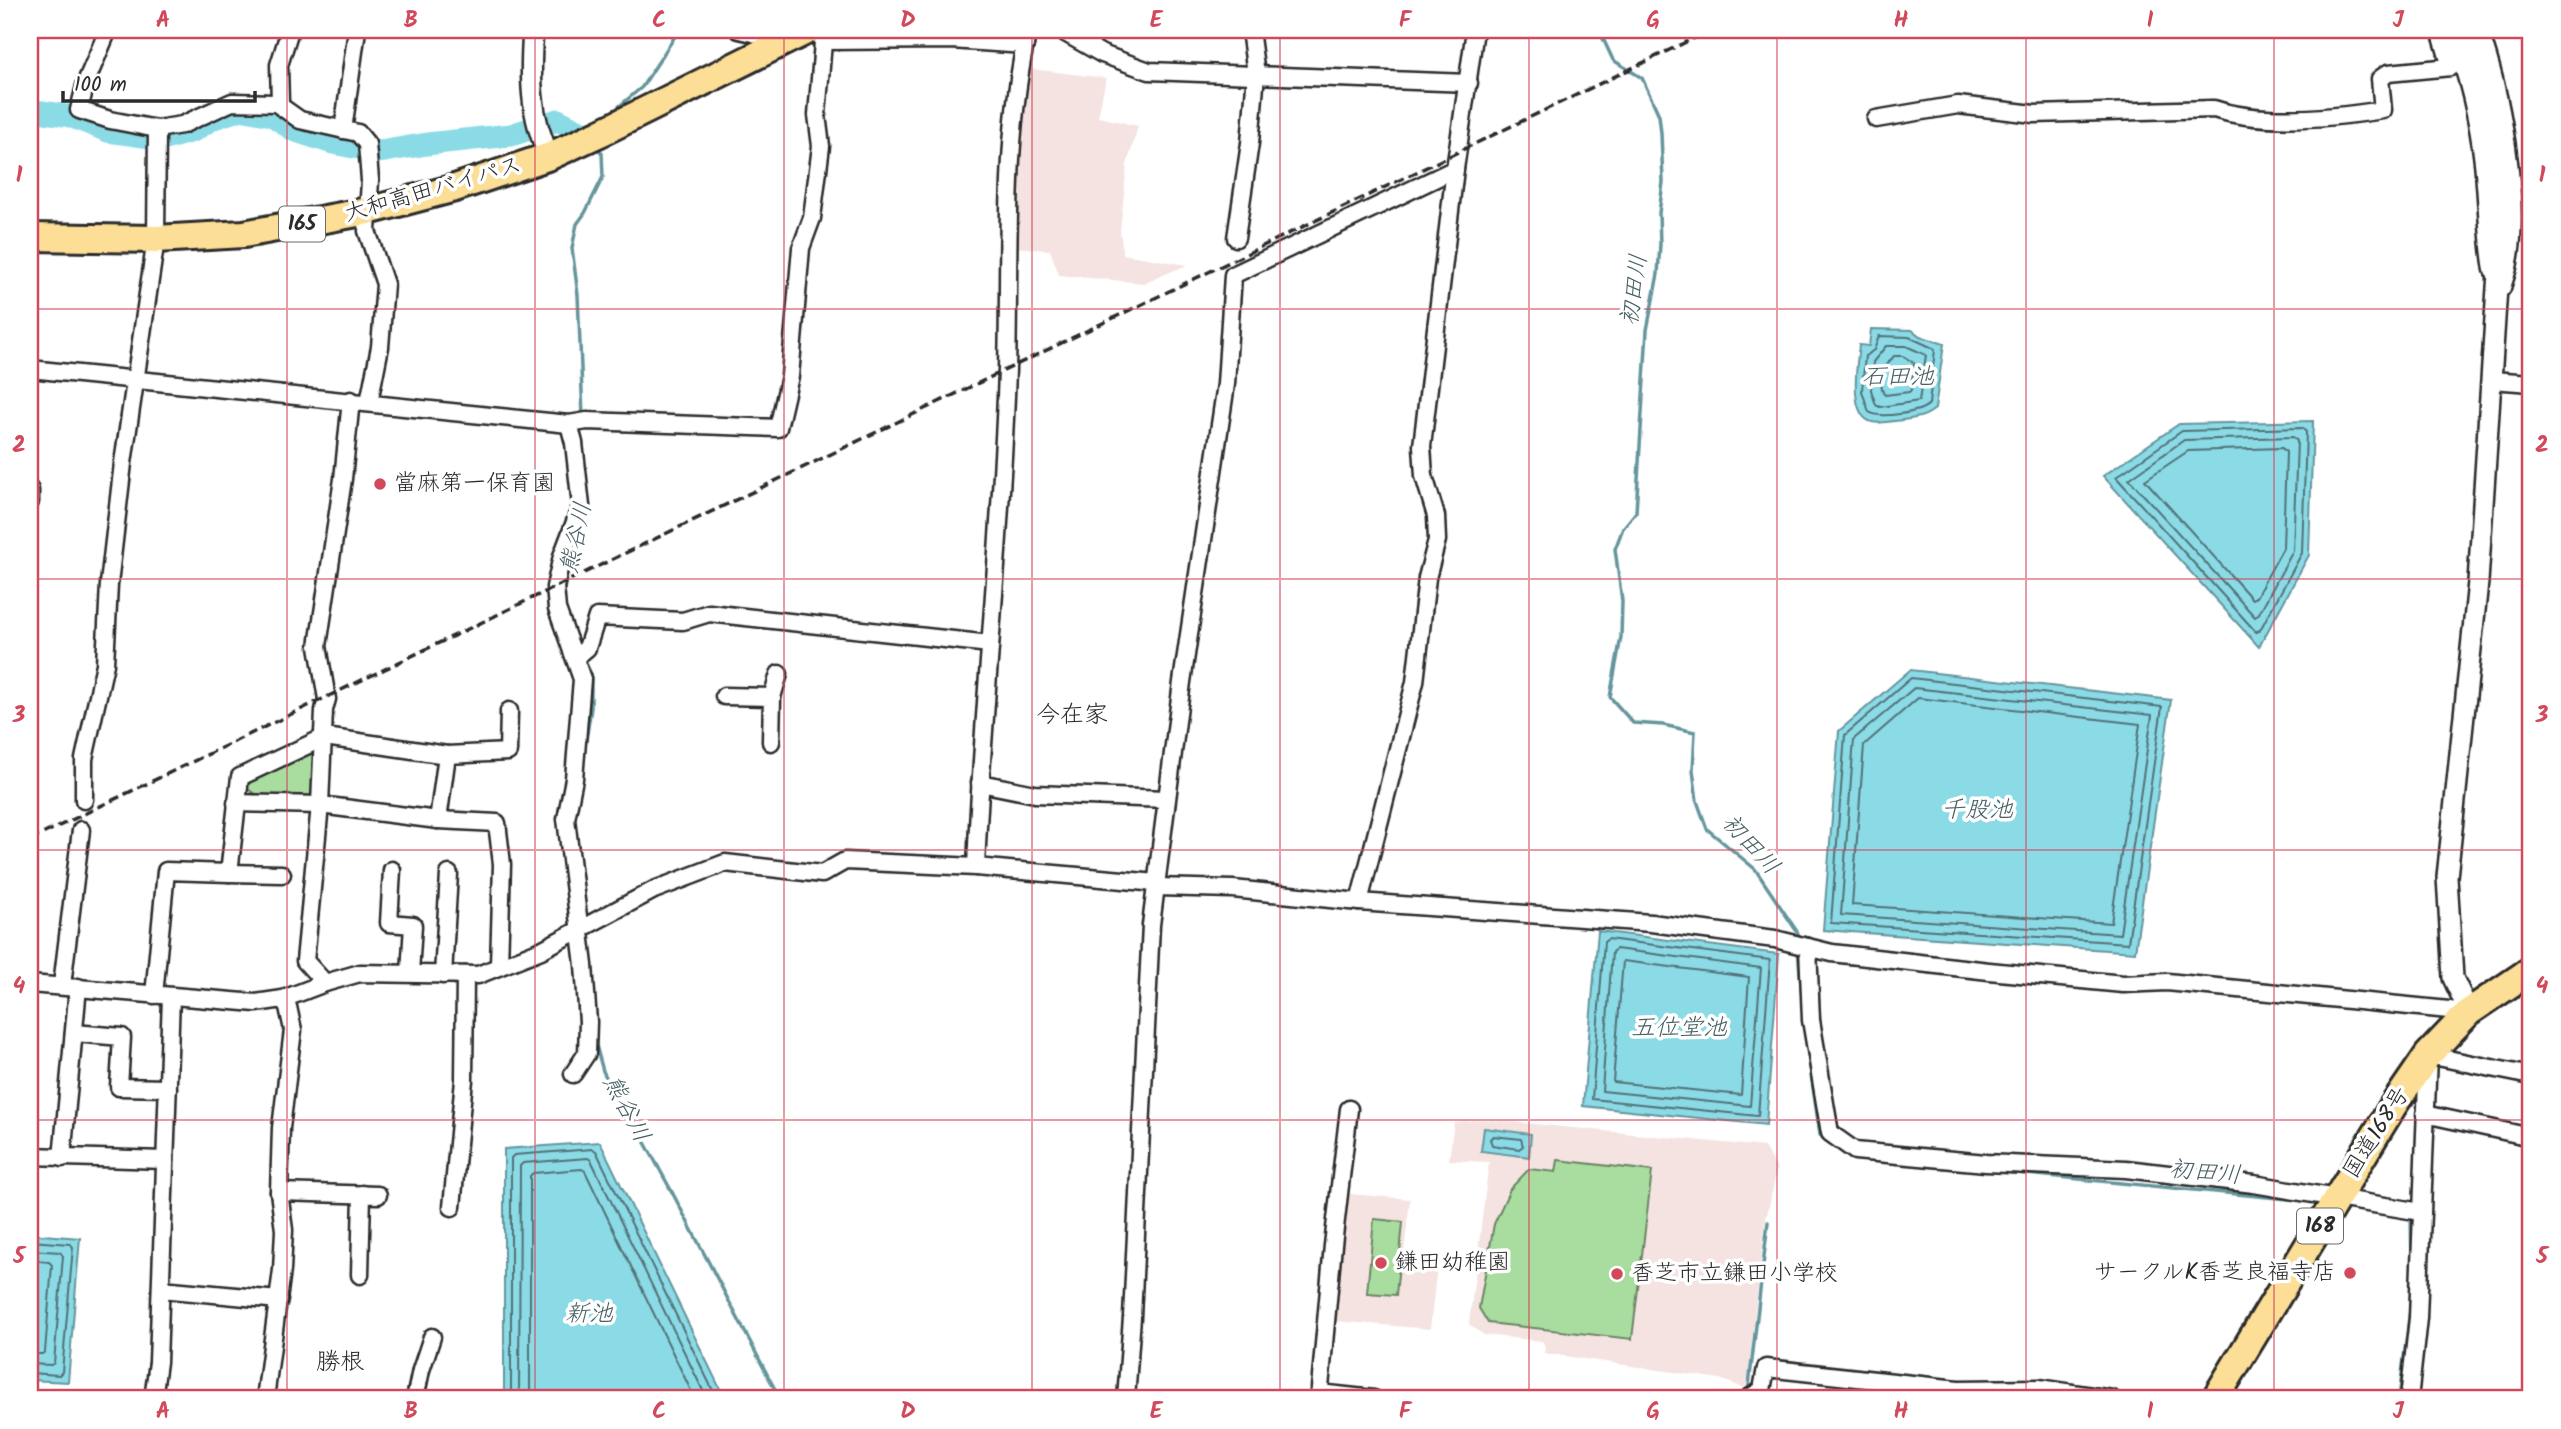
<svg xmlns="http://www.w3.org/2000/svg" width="2561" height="1429" font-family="Kalam,'Klee One',sans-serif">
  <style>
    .built { fill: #f4e3e0 }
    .green { fill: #a9dd9f; stroke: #6a8465; stroke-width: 2 }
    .water { fill: #8bdbe7; stroke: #65959c; stroke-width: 2 }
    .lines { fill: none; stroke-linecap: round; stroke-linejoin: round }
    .shore { stroke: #517176; stroke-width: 2 }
    .stream { stroke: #65959c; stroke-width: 3.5 }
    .river { stroke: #8bdbe7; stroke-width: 23 }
    .minor-casing { stroke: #2b2b2b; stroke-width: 21 }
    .tertiary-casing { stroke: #2b2b2b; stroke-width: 24 }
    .trunk-casing { stroke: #2b2b2b; stroke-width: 32 }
    .minor { stroke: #fff; stroke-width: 16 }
    .tertiary { stroke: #fff; stroke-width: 19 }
    .trunk { stroke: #fcde96; stroke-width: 26 }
    .rail { stroke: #2b2b2b; stroke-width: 3.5; stroke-dasharray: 10 5; stroke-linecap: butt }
    .grid { fill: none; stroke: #d1495b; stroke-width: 2; stroke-opacity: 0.55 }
    .poi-dot { fill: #d1495b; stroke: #fff; stroke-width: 2.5 }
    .labels { text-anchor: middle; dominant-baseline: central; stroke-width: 7; stroke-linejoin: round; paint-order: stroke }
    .shield { fill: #fff; stroke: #6b6b6b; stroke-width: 2 }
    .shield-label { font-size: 21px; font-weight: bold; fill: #2b2b2b }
    .street-label { font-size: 23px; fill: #2b2b2b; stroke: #fff }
    .poi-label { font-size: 23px; fill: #2b2b2b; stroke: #fff; text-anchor: start }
    .water-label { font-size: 24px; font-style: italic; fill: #486063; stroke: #fff }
    .neighbourhood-label { font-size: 24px; fill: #2b2b2b; stroke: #fff }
    .neatline { fill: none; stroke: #d1495b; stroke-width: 2.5 }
    .grid-label { font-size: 23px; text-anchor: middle; font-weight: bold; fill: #d1495b }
  </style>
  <rect width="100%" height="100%" fill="#fff"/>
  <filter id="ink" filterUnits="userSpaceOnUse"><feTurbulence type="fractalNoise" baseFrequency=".0143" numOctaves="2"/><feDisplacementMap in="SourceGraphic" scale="14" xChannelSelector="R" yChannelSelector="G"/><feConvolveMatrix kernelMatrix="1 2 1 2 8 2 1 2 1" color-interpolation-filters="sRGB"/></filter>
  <g filter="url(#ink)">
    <g class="built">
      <polygon points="1023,68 1106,78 1098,117 1138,126 1127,165 1120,230 1123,254 1187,265 1144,283 1059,275 1050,250 1013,247"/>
      <polygon points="1483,1119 1764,1147 1777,1169 1765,1224 1747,1385 1743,1388 1720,1379 1544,1353 1545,1346 1542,1341 1484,1335 1469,1324 1489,1162 1449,1160 1454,1122"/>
      <polygon points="1349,1194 1410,1199 1403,1261 1437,1265 1430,1329 1335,1321"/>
    </g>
    <g class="green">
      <path d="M310 748 316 753 314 801C297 800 252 801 245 785L246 780Z"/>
      <polygon points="1558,1160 1652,1171 1632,1339 1488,1323 1479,1308 1494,1224 1510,1189 1529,1169 1556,1172"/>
      <polygon points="1374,1219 1403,1222 1396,1295 1367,1293"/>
    </g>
    <g class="water">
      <path d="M1871 329 1912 330 1920 336 1944 344 1935 409C1923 419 1910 419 1894 421 1887 422 1879 424 1872 422 1848 416 1857 363 1859 345L1869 346Z"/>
      <polygon points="2313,421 2309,555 2259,647 2103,476 2179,424"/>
      <polygon points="1910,670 2171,700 2135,952 1823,930 1839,731"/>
      <polygon points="1598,931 1779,954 1766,1125 1583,1106"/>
      <polygon points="1484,1128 1531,1134 1529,1157 1481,1151"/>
      <polygon points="600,1142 725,1399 504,1399 504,1149"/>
      <polygon points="30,1234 80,1238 68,1382 30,1380"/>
    </g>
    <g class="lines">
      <g class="shore">
        <path d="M1879 336 1909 337 1935 349 1929 404C1921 413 1879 419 1869 412L1862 391 1865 356 1874 350Z"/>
        <polygon points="1886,346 1906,346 1926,355 1919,401 1880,407 1876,405 1871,390 1873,362"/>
        <path d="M1894 356H1903L1914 363 1911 390 1909 392 1885 395C1876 381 1884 367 1894 356Z"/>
        <polygon points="2302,428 2306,432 2302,553 2260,630 2256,632 2116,477 2182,431"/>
        <polygon points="2293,437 2297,441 2293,551 2258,615 2255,617 2129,479 2184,440"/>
        <polygon points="2282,448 2286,452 2283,548 2256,597 2252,599 2145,480 2188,451"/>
        <polygon points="1911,678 2162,707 2128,943 1831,923 1845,735"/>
        <polygon points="1914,688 2152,715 2120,934 1841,915 1854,739"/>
        <polygon points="1918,698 2140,724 2111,923 1852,905 1864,745"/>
        <polygon points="1608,939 1770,960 1758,1116 1592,1099 1604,942"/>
        <polygon points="1616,949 1761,968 1750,1106 1602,1091 1612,952"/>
        <polygon points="1623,961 1749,977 1741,1095 1613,1082"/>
        <polygon points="1493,1136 1521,1139 1523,1146 1519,1149 1492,1145 1490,1139"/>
        <polyline points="30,1241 70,1244 73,1247 62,1372 59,1375 30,1373"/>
        <polyline points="30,1250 60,1252 63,1256 54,1363 51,1365 30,1364"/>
        <polyline points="30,1260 49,1262 52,1265 45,1352 42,1354 30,1354"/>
        <polyline points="511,1399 511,1158 514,1155 593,1149 596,1151 717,1399"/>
        <polyline points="519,1399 520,1166 523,1163 588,1158 591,1160 707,1399"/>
        <polyline points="530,1399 530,1176 533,1173 582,1169 585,1171 695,1399"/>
      </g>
      <g class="stream">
        <polyline points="1599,30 1613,60 1642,78 1659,115 1661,133 1663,182 1659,213 1660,244 1658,274 1647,330 1636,512 1623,528 1615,549 1622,601 1621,637 1610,697 1633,723 1663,725 1695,732 1693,770 1697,801 1707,829 1755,869 1798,933 1798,938"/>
        <polyline points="275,51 281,30"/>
        <polyline points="271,96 272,73"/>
        <polyline points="610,114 642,87 679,30"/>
        <polyline points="583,417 578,295 572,248 577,224 585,213 603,177 602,153 595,145"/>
        <polyline points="563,597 567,570 584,520"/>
        <polyline points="583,657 591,674 591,708 583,759"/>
        <polyline points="574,825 577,802"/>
        <polyline points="1798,949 1803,1008"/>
        <polyline points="1804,1026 1820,1135 1827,1140"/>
        <polyline points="595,1042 603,1071 619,1104 631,1117 672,1192 780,1399"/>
        <polyline points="1996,1171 2309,1201"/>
        <polyline points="2408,1217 2411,1217 2412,1262"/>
        <polyline points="1748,1394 1768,1222"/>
        <polyline points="2399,1399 2411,1301"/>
      </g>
      <polyline class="river" points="30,110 70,116 108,131 165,139 193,131 214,118 241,109 272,115 293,130 333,143 379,152 427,144 511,135 558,120 586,134"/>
      <g class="minor-casing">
        <g id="minor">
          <polyline points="739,30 784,40"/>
          <polyline points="1060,30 1102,54 1149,71 1469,83"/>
          <path d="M2451 30C2466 71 2478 118 2483 162 2487 198 2487 234 2493 270"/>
          <path d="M2479 30C2501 89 2521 200 2509 262 2508 271 2504 280 2502 288"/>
          <polyline points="823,41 951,40 1025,45"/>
          <polyline points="280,103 279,65 290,30"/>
          <path d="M1876 119 1958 105 2034 114 2214 109C2263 125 2332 118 2383 110L2380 79 2388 73 2451 67 2440 30"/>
          <polyline points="157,129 182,125 232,102 276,103 300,120 358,133 367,144 370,180 367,231 385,284 380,347 369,402"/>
          <polyline points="343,130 357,30"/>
          <polyline points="1236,238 1250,143 1256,74 1251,37 1255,30"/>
          <polyline points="30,369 569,424 587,421 778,428 790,376 801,248 812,218 821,146 817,115 824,30"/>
          <polyline points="2492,380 2531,383"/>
          <polyline points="569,424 574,443 581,506 562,556 555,587 557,609 582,679 574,779 566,819 584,965 588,1022 587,1053 573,1074"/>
          <polyline points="30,490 30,502"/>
          <polyline points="576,657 587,648 597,617 683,621 709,613 990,644"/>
          <polyline points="724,696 772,697 771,742"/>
          <polyline points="772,697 779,674"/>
          <polyline points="980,783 1035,794 1166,799"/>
          <polyline points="84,800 84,759 105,664 109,584 123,463 156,239 157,129 110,120 79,110 86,82 108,30"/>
          <polyline points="236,803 320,805 438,820 497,823 502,864 499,965"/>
          <polyline points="438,820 447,755"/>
          <path d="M976 867C983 701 1002 535 1007 369 1010 256 1003 141 1028 30"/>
          <polyline points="392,870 389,923 413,925 410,973"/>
          <polyline points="229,873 282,874"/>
          <polyline points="1156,887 1233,889 1359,902 1651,923 1775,939 1832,953 1989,971 2123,984 2167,982 2469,1012"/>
          <polyline points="1359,902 1415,682 1427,578 1437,540 1436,516 1424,476 1422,446 1455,169"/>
          <polyline points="1808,947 1811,1020 1830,1133 1855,1151 1986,1163 2126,1169 2254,1184 2421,1212"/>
          <polyline points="443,975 449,874"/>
          <polyline points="325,983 305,961 320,805 324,710 327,699 318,646 343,479 351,400"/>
          <polyline points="30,984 256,1003 283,999 325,983 360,973 478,975 541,950 654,890 725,863 822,874 845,861 976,867 1157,883"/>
          <polyline points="62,985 81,830"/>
          <polyline points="154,995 166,871 229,873 240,777 325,737 447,755 508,752 509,711"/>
          <polyline points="74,1033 122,1037 119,1087 168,1088"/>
          <polyline points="2425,1114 2531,1137"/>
          <polyline points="30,1156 165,1160"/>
          <polyline points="62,1158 78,987"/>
          <polyline points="279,1192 378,1195"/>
          <polyline points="452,1207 464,1080 465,975"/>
          <polyline points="360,1275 362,1194"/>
          <polyline points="161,1289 279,1300"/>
          <polyline points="1319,1393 1374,1399"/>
          <polyline points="153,1399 158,1362 171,997"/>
          <polyline points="265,1399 282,1270 284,1230 279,1192 281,1128 293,1030 288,1007 283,999"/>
          <polyline points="415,1399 421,1370 432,1337"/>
          <polyline points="1126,1399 1132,1317 1151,925 1182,682 1226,384 1233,275 1455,169 1475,30"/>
          <polyline points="1319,1399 1333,1245 1349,1109"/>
          <polyline points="1747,1399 1762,1390 1766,1368 1958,1389 2039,1388 2112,1399"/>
          <polyline points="2409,1399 2418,1318 2428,1055 2531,1076"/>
        </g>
      </g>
      <g class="tertiary-casing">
        <g id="tertiary">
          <path d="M533 30C530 72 529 118 550 156"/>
          <path d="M2464 30C2489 99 2498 168 2500 241L2478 582 2447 877 2453 978 2469 1012"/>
        </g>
      </g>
      <g class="trunk-casing">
        <g id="trunk">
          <polyline points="30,237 156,239 244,234 368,211 455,188 550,156 600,133 808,30"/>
          <polyline points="2215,1399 2393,1106 2428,1055 2469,1012 2531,970"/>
        </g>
      </g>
      <use href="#minor" class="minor"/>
      <use href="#tertiary" class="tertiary"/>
      <use href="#trunk" class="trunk"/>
      <polyline class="rail" points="30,840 1711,30"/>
    </g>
  </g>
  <path class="grid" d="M287 30V1399M535 30V1399M784 30V1399M1032 30V1399M1280 30V1399M1529 30V1399M1777 30V1399M2026 30V1399M2274 30V1399M30 309H2531M30 579H2531M30 850H2531M30 1120H2531"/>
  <g class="poi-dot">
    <circle cx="380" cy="484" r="7"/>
    <circle cx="1381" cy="1263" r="7"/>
    <circle cx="2350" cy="1273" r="7"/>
    <circle cx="1617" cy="1274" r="7"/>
  </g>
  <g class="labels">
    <g class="shield">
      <rect x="279" y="206.5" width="46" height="35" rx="5"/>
      <rect x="2297" y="1208.5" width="46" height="35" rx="5"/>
    </g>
    <g class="shield-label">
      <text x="302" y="224">165</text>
      <text x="2320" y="1226">168</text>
    </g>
    <g class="street-label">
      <text transform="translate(433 190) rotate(-16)">大和高田バイパス</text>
      <text transform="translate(2377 1133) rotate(-58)">国道168号</text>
    </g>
    <g class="poi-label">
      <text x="394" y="484">當麻第一保育園</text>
      <text x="1395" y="1263">鎌田幼稚園</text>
      <text x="2336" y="1273" text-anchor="end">サークルK香芝良福寺店</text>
      <text x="1631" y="1274">香芝市立鎌田小学校</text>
    </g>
    <g class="water-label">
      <text transform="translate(1635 290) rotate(-82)">初田川</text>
      <text x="1898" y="377">石田池</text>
      <text transform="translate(577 538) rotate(-78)">熊谷川</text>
      <text x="1977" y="810">千股池</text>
      <text transform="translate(1750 845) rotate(47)">初田川</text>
      <text x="1679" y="1028">五位堂池</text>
      <text transform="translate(626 1109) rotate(62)">熊谷川</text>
      <text transform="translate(2205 1173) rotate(5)">初田川</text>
      <text x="589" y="1314">新池</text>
    </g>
    <g class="neighbourhood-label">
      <text x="1072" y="715">今在家</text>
      <text x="340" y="1362">勝根</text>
    </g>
  </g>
  <rect width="2561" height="1429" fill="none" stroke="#fff" stroke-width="77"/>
  <path d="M63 91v10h192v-10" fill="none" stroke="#2b2b2b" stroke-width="3.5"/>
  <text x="74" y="91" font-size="21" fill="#2b2b2b" stroke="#ffffff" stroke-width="5" paint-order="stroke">100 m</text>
  <rect x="38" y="38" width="2484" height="1352" class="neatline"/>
  <g class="grid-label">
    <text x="163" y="27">A</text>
    <text x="411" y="27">B</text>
    <text x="659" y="27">C</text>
    <text x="908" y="27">D</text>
    <text x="1156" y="27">E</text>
    <text x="1405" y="27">F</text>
    <text x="1653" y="27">G</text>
    <text x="1901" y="27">H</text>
    <text x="2150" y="27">I</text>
    <text x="2398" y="27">J</text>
    <text x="19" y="182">1</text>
    <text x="2542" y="182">1</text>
    <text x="19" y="452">2</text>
    <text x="2542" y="452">2</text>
    <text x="19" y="722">3</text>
    <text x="2542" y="722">3</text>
    <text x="19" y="993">4</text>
    <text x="2542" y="993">4</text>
    <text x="19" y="1263">5</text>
    <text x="2542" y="1263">5</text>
    <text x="163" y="1418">A</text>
    <text x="411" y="1418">B</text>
    <text x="659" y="1418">C</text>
    <text x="908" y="1418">D</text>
    <text x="1156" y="1418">E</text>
    <text x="1405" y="1418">F</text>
    <text x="1653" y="1418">G</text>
    <text x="1901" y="1418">H</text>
    <text x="2150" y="1418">I</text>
    <text x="2398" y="1418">J</text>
  </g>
</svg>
